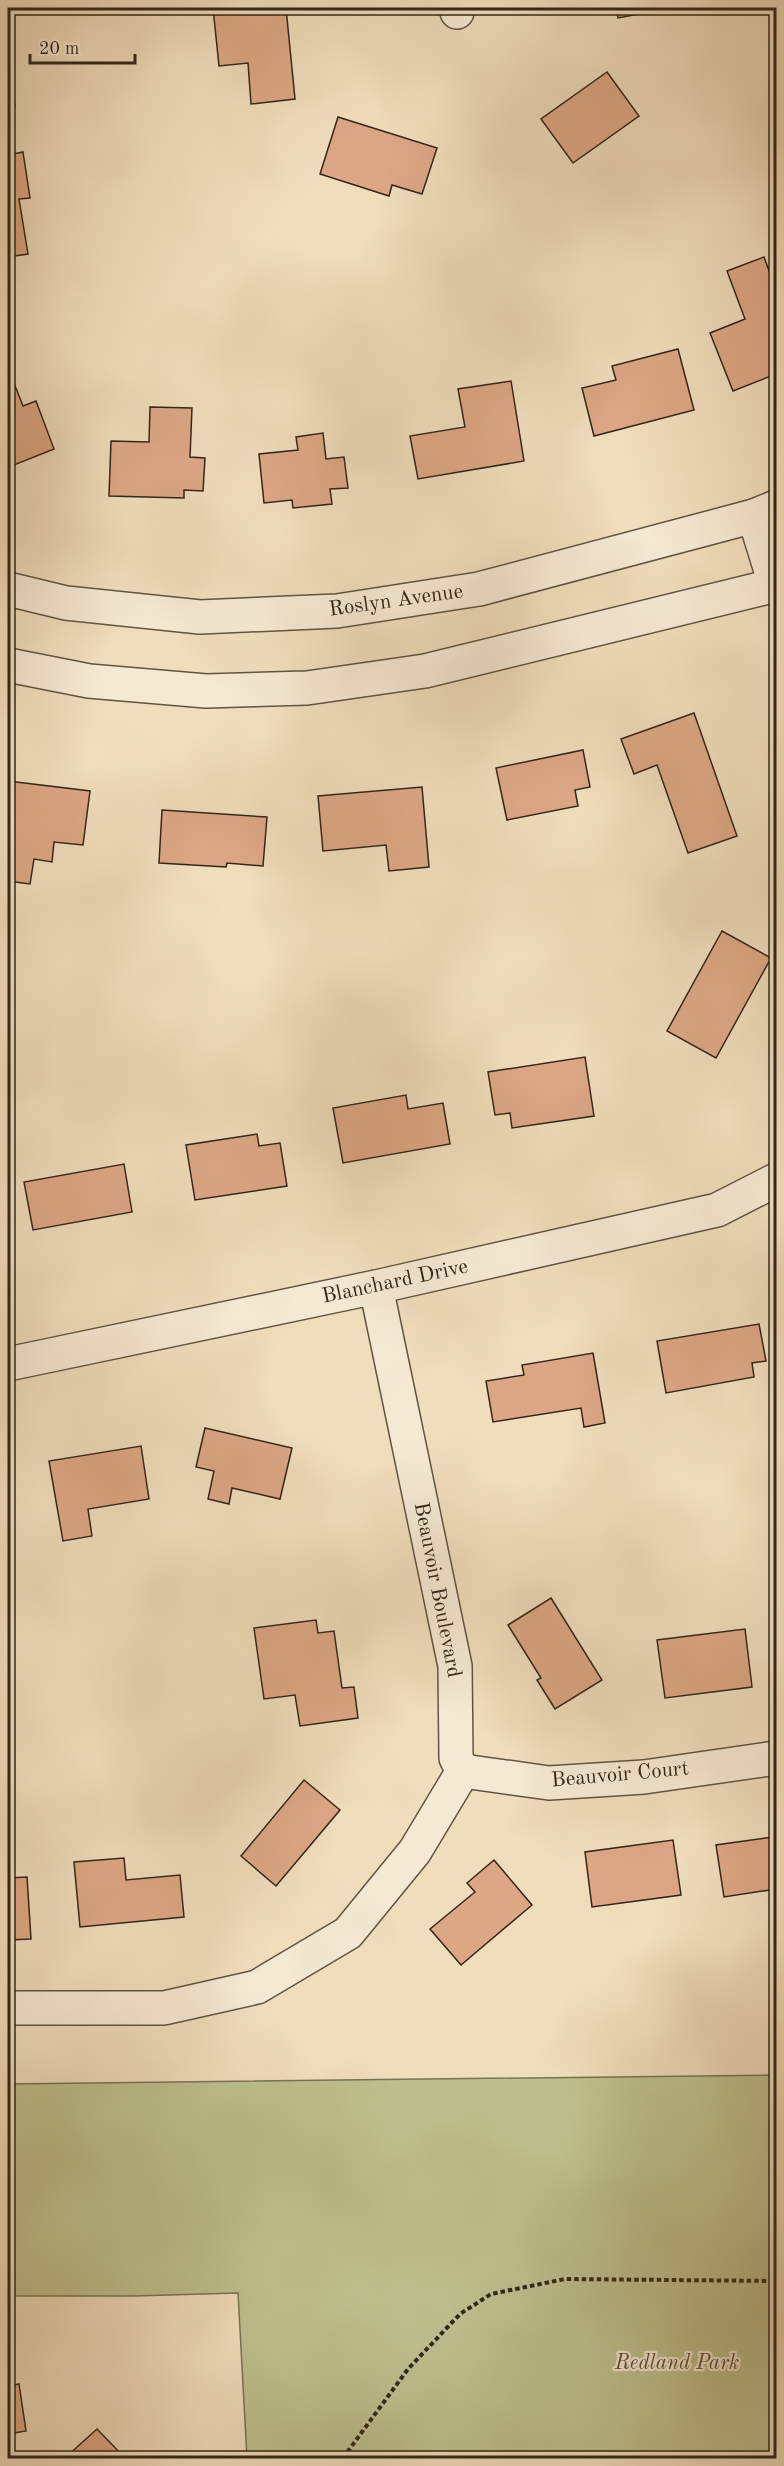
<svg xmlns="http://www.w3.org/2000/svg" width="784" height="2466" font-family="'Old Standard TT',serif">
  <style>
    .green { fill: #bdc08e; stroke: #777354; stroke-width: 1.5 }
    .building { fill: #dda785; stroke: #312619; stroke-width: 1.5 }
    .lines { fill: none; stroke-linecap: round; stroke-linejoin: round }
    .street-casing { stroke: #615442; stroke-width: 36 }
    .path { stroke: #312619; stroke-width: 4; stroke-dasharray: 4.5 3; stroke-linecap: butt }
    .street { stroke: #f5e9d3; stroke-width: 33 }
    .labels { text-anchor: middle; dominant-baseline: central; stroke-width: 4.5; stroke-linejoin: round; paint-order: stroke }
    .street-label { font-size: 21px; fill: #312619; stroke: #f5e9d3 }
    .park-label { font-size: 21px; font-style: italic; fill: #544c36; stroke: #f5e9d3 }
  </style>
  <rect width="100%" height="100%" fill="#f0ddbc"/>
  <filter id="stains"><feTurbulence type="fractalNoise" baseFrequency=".00333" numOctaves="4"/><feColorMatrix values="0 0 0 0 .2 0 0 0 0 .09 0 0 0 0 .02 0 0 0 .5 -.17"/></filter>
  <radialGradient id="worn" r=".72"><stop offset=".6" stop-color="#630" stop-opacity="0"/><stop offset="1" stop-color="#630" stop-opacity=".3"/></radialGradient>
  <polygon class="green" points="776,2075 776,2458 247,2458 238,2293 134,2296 8,2296 8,2084"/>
  <g class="building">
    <polygon points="213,8 286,8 295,99 251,104 248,63 219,66"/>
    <polygon points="616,8 667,8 667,9 618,18"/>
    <polygon points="8,55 15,106 8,107"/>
    <polygon points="607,72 639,116 573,163 541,119"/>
    <polygon points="338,117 437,148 422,194 392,185 389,196 320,174"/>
    <polygon points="23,152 30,198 19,199 28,254 8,257 8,155"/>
    <polygon points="764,257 776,290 776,365 774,366 776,374 733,391 710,333 745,319 727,271"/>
    <polygon points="678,349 694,410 594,436 582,388 616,380 612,366"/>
    <polygon points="10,373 23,406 36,401 54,449 9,467 8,374"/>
    <polygon points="511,381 524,461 418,479 410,436 465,427 458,389"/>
    <polygon points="150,407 192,408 190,457 205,458 203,491 184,490 184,498 109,496 111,441 149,442"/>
    <polygon points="323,433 326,459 344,457 348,488 330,489 332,504 293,508 292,500 264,503 259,454 298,450 296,437"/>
    <polygon points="694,713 737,836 688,853 657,765 634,774 621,739"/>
    <polygon points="583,750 590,787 575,790 578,806 507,820 496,768"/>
    <polygon points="8,781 90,791 83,845 54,842 52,862 34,859 30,884 8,881 12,826 8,825"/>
    <polygon points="422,787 429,867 389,871 386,845 323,851 318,796"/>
    <polygon points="162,810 267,817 263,866 227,863 226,867 159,863"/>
    <polygon points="722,931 771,958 716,1058 667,1031"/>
    <polygon points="585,1057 594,1116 512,1128 510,1113 495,1115 488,1072"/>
    <polygon points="406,1095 408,1109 443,1103 450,1144 343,1163 333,1108"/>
    <polygon points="257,1134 259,1146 280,1143 287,1186 195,1200 186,1145"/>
    <polygon points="124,1164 132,1212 33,1230 24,1182"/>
    <polygon points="759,1324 766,1361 752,1363 754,1377 666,1393 657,1341"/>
    <polygon points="593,1353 605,1423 584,1427 581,1408 493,1422 486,1381 524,1375 522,1365"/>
    <polygon points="205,1428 292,1448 280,1499 232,1488 229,1504 208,1499 214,1471 196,1467"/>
    <polygon points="141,1446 149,1499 88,1509 92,1536 63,1541 49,1461"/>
    <polygon points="551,1598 602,1680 555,1709 537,1680 541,1678 508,1625"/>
    <polygon points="316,1620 318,1633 334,1631 342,1688 354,1687 358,1718 300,1726 295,1695 264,1699 254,1628"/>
    <polygon points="745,1629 752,1687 665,1698 657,1640"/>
    <polygon points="304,1780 340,1810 276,1886 241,1856"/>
    <polygon points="772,1828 776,1828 776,1889 724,1897 716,1845 773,1837"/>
    <polygon points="673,1840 681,1895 592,1907 585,1852"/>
    <polygon points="124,1858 126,1880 180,1875 184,1917 80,1927 74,1862"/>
    <polygon points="494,1860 532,1905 461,1965 430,1929 475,1892 467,1883"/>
    <polygon points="27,1877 31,1939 8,1940 8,1878"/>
    <polygon points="19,2384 26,2431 8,2434 8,2386"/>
    <polygon points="97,2429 125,2458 65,2458"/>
  </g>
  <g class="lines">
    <g class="street-casing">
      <g id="street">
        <polyline points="456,8 457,12"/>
        <polyline points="754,516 776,587"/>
        <polyline points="8,589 66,603 200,617 337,611 479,589 754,516 776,507"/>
        <polyline points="8,665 89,681 206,691 307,688 425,671 776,585"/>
        <polyline points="8,1364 376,1287 717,1210 776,1180"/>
        <polyline points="463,1771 549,1783 644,1777 776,1758"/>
        <polyline points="8,2008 164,2008 257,1987 348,1933 415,1851 463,1771 456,1758 455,1666 376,1287"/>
      </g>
    </g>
    <polyline class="path" points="343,2458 408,2369 460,2314 491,2294 565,2279 776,2281"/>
    <use href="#street" class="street"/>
  </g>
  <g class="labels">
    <g class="street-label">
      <text transform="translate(396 601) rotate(-8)">Roslyn Avenue</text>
      <text transform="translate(395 1282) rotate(-12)">Blanchard Drive</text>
      <text transform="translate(437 1590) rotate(79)">Beauvoir Boulevard</text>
      <text transform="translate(620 1775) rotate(-5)">Beauvoir Court</text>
    </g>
    <g class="park-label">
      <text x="677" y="2363">Redland Park</text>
    </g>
  </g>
  <rect width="784" height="2466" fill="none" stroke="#f0ddbc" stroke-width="30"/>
  <rect x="9" y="9" width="766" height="2448" fill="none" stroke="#312619" stroke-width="3"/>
  <rect x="15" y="15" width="754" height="2436" fill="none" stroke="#312619" stroke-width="1.5"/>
  <path d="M30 54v9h105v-9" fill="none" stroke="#312619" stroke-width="3"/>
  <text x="39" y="54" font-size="18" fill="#312619" stroke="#f5e9d3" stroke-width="4.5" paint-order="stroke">20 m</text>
  <rect width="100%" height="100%" filter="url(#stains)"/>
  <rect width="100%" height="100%" fill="url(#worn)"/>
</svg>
